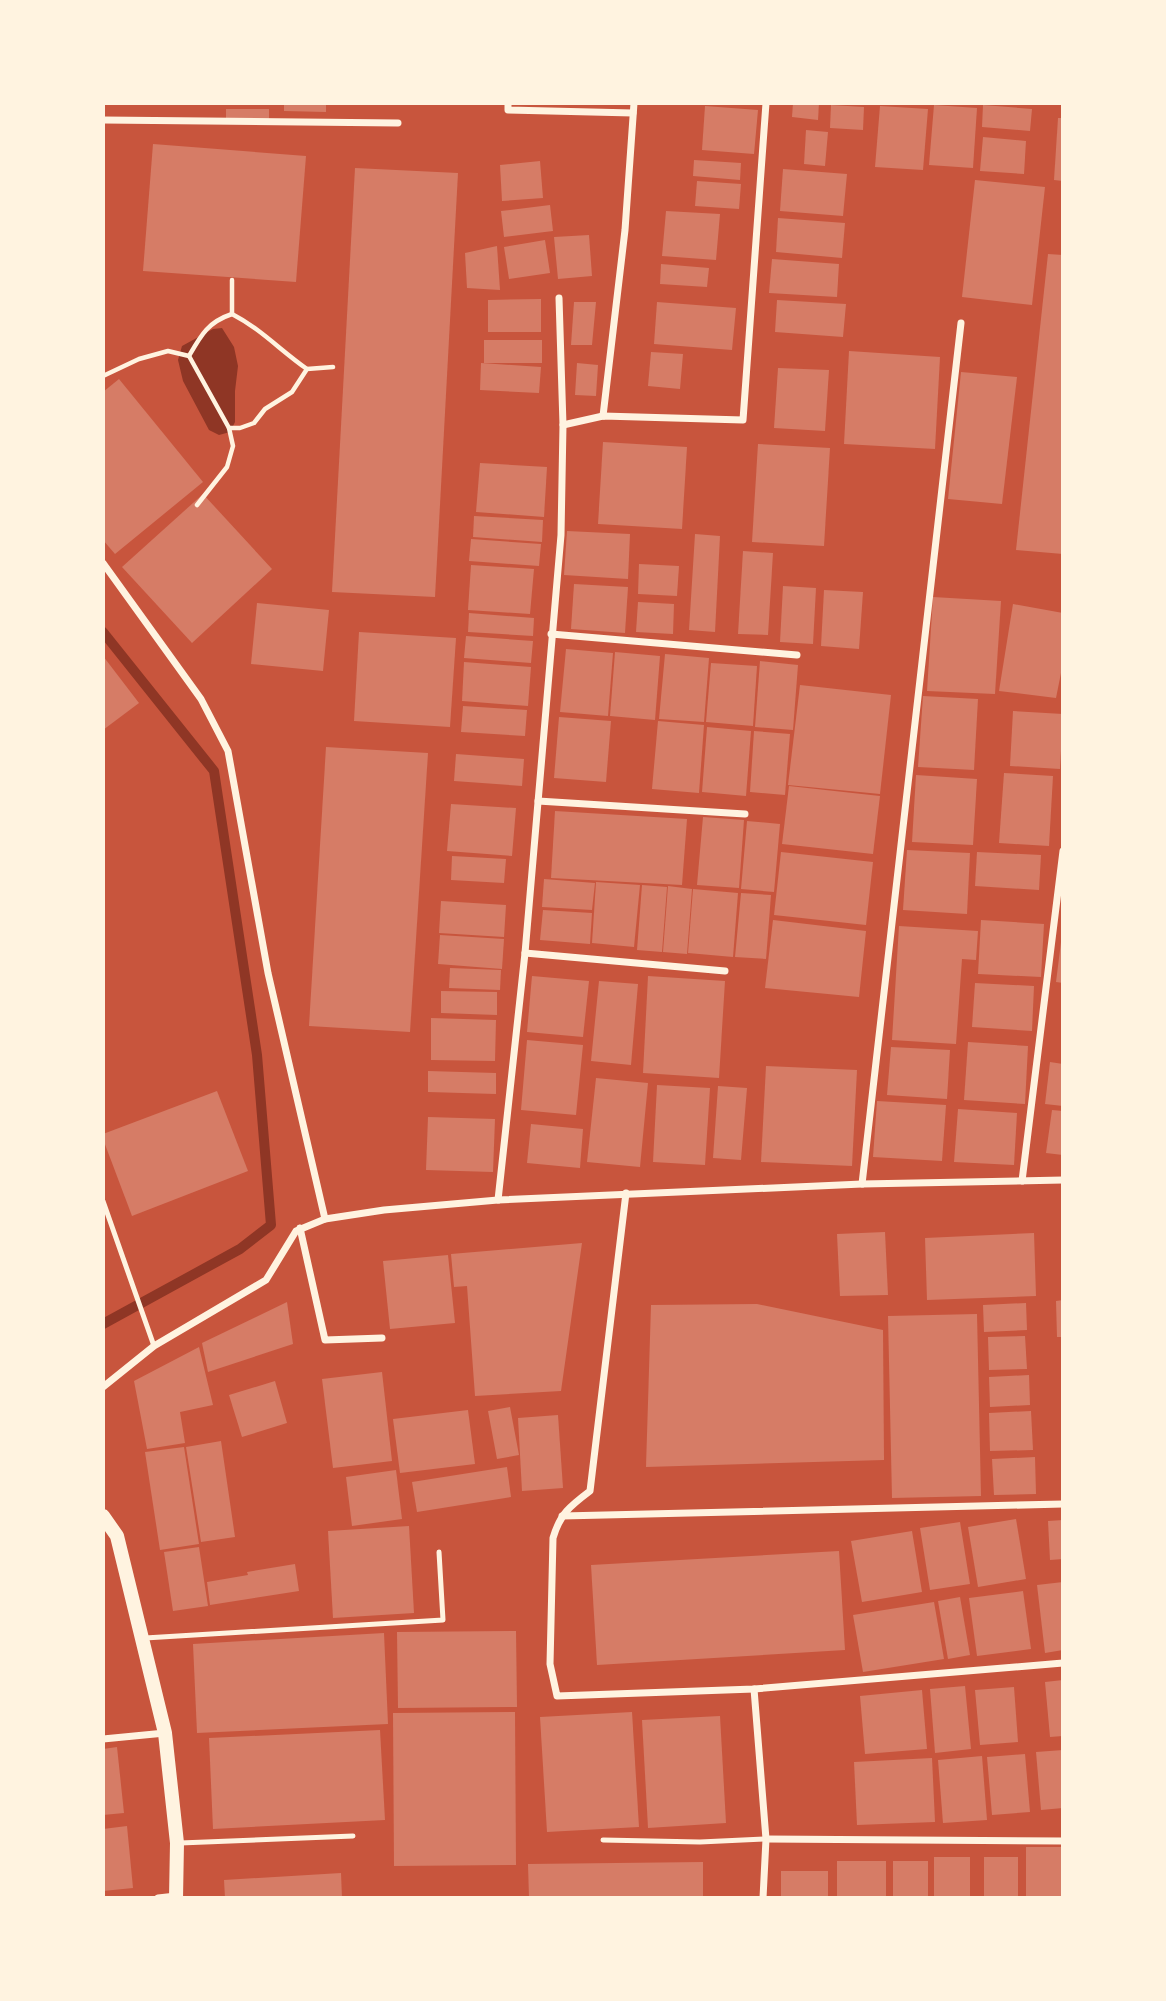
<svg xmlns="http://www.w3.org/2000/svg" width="1166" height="2001" font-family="Roboto,sans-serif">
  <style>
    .water { fill: #8f3625 }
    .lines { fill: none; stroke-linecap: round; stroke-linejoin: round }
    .stream { stroke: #8f3625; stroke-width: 10 }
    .building { fill: #d67c66 }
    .path { stroke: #fff3e0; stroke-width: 4.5 }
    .service { stroke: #fff3e0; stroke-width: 5 }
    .minor { stroke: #fff3e0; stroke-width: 7 }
    .secondary { stroke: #fff3e0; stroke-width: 14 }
  </style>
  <rect width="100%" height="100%" fill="#c8553d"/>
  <polygon class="water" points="222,328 234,347 238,366 235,391 235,422 230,432 219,435 209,430 183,381 178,360 182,346 213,329"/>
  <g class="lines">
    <polyline class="stream" points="103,632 214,771 257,1055 271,1225 240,1249 103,1324"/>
  </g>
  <g class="building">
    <polygon points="284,103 326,103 326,112 284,111"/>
    <polygon points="793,103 819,103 818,120 792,117"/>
    <polygon points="831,105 864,107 863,130 830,128"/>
    <polygon points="934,105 977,108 973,168 929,165"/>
    <polygon points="983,105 1032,109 1030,131 982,127"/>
    <polygon points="705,106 758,110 754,154 702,150"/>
    <polygon points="880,106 928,109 923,170 875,167"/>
    <polygon points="226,109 269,109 269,119 226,120"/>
    <polygon points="1058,118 1063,118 1063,181 1054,180"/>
    <polygon points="806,130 828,132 825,166 804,164"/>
    <polygon points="983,137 1026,141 1024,174 980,171"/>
    <polygon points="153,144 306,156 296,282 143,271"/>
    <polygon points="694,160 741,163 740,180 693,176"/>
    <polygon points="540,161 543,198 502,201 500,165"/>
    <polygon points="355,168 458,173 435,597 332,592"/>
    <polygon points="783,169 847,174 843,216 780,211"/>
    <polygon points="975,180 1045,187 1032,305 962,297"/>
    <polygon points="697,181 741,184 739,209 695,206"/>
    <polygon points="550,205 553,231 504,237 501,211"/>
    <polygon points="666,211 720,214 716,260 662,256"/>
    <polygon points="778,218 845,223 842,258 776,252"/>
    <polygon points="589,235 592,276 558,279 554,237"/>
    <polygon points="545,240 550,273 509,279 504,247"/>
    <polygon points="497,246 500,290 467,288 465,253"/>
    <polygon points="1048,254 1063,255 1063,554 1016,550"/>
    <polygon points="772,259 839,264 837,297 769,293"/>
    <polygon points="661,264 709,268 707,287 660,284"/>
    <polygon points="541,299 541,332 488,332 488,300"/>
    <polygon points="777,300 846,304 843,337 775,332"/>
    <polygon points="574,302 596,302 592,345 571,345"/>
    <polygon points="657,302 736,308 732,350 654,344"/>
    <rect x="484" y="340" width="58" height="23"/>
    <polygon points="849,351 940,357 935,449 844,444"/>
    <polygon points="651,352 683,354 680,389 648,386"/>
    <polygon points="481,363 541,367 539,393 480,390"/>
    <polygon points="577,363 598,365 596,396 575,395"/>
    <polygon points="778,368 829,370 825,431 774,428"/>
    <polygon points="961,372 1017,377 1002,504 948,499"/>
    <polygon points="119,379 203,482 115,554 103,540 103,392"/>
    <polygon points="603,442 687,447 682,529 598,524"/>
    <polygon points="758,444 830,448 824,546 752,542"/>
    <polygon points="480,463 547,467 544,517 476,512"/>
    <polygon points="203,494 272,569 192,643 122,567"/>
    <polygon points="474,516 543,520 542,542 473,537"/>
    <polygon points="567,531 630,534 628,579 564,575"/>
    <polygon points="695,534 720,536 715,632 689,630"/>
    <polygon points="471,539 541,544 539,566 469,561"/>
    <polygon points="743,551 773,553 768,635 738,634"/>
    <polygon points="639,564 679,566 677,596 638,594"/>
    <polygon points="471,565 534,569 530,614 468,610"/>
    <polygon points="574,584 628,587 625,633 571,629"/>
    <polygon points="783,586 816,588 813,644 780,642"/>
    <polygon points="824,590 863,592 859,649 821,646"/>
    <polygon points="933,597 1001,601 995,694 927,691"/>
    <polygon points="638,602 674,604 673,634 636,632"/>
    <polygon points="257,603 329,610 323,671 251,664"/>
    <polygon points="1013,604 1063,613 1063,663 1056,698 999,691"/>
    <polygon points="469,613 534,618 533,636 468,632"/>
    <polygon points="359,632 456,638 450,727 354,721"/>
    <polygon points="466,636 533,641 531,663 464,658"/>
    <polygon points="566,649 613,653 608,716 560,712"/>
    <polygon points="615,652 660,656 655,720 610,716"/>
    <polygon points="665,654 709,658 704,722 659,719"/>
    <polygon points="103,656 139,703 103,730"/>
    <polygon points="760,661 798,665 793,730 755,727"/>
    <polygon points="464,662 531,667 528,706 462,701"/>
    <polygon points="711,663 757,666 753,726 706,722"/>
    <polygon points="800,685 891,695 880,794 788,785"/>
    <polygon points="923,696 978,699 974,770 918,767"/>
    <polygon points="463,706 527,710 525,736 461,732"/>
    <polygon points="1013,711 1063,714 1060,769 1010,766"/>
    <polygon points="559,717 611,721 606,782 554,778"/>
    <polygon points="658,721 704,725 699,793 652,789"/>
    <polygon points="707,727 751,731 746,796 702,792"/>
    <polygon points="754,731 790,734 785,795 750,792"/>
    <polygon points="326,747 428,753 410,1032 309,1026"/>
    <polygon points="456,754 524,759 522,786 454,781"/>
    <polygon points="1004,773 1053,776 1049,846 999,843"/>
    <polygon points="916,775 977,779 973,845 912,842"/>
    <polygon points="789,786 880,796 873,854 782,844"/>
    <polygon points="451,804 516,808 512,856 447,851"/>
    <polygon points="555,811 687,819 682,885 551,878"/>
    <polygon points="703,817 744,820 739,888 697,885"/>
    <polygon points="747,821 780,824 774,892 741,889"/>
    <polygon points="907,850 970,853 967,914 903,910"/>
    <polygon points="781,852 873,862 866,925 774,915"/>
    <polygon points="977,852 1041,855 1039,890 975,886"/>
    <polygon points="452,856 506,859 504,883 451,880"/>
    <polygon points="544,879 595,883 592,910 542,907"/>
    <polygon points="596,882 640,885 634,947 592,943"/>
    <polygon points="642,885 667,887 662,952 637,950"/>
    <polygon points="668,886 692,889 687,954 663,952"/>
    <polygon points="693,889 738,893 733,957 688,953"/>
    <polygon points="741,893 771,895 766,959 735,957"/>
    <polygon points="441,901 506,905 504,937 439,933"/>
    <polygon points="543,910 592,913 590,944 540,940"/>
    <polygon points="773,920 866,931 859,997 765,988"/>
    <polygon points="981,920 1044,924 1041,977 978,974"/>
    <polygon points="899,926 978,931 976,960 962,959 956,1044 892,1040"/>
    <polygon points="440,935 504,939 502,969 438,964"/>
    <polygon points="1061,942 1063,942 1063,983 1056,982"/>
    <polygon points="450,968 501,970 500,990 449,988"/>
    <polygon points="532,976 589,981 583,1037 527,1032"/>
    <polygon points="648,976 725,981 719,1078 643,1073"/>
    <polygon points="599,981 638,984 631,1065 591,1061"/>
    <polygon points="975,983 1034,986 1032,1031 972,1027"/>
    <polygon points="441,991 497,992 497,1015 441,1013"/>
    <polygon points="431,1018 496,1020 495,1061 431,1060"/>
    <polygon points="527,1040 583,1045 576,1115 521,1110"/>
    <polygon points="968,1042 1028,1046 1025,1104 964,1100"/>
    <polygon points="891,1047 950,1050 947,1099 887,1095"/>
    <polygon points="1050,1062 1063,1064 1063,1106 1045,1104"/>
    <polygon points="766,1066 857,1070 852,1166 761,1162"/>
    <polygon points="428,1071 496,1073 496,1094 428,1092"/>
    <polygon points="596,1078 648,1083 640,1167 587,1162"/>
    <polygon points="657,1085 710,1088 705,1165 653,1162"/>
    <polygon points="718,1086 747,1088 741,1160 713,1158"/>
    <polygon points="217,1091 248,1171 132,1216 103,1139 103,1134"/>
    <polygon points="877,1101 946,1105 942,1161 873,1157"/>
    <polygon points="958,1109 1017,1113 1014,1165 954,1162"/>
    <polygon points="1052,1110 1063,1111 1063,1155 1046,1153"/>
    <polygon points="428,1117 495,1119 493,1172 426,1170"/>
    <polygon points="531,1124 583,1129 580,1168 527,1163"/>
    <polygon points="885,1232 888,1295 840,1296 837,1234"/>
    <polygon points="1034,1233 1036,1296 927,1300 925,1238"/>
    <polygon points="582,1243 561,1391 475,1396 467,1286 454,1287 451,1254"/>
    <polygon points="448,1255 455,1323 390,1329 383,1261"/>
    <polygon points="1063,1300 1063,1337 1057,1337 1056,1301"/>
    <polygon points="287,1302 293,1344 208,1372 202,1343"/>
    <polygon points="1026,1303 1027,1330 984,1332 983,1305"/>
    <polygon points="757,1304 883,1330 884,1460 646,1467 651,1305"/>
    <polygon points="977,1314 981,1496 892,1498 888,1316"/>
    <polygon points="1025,1336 1027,1369 989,1370 988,1337"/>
    <polygon points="199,1347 213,1405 180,1412 185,1443 147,1449 134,1381"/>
    <polygon points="382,1372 392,1461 333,1468 322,1379"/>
    <polygon points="1029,1375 1030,1405 990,1407 989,1377"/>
    <polygon points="275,1381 287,1423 242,1437 229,1395"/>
    <polygon points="510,1407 519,1455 497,1459 488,1411"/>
    <polygon points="468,1410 475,1464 400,1473 393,1419"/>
    <polygon points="1031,1411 1033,1450 990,1451 989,1413"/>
    <polygon points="558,1415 563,1488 522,1491 518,1418"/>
    <polygon points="221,1441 235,1537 201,1542 186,1447"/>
    <polygon points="184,1447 199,1544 160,1550 145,1452"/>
    <polygon points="1035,1457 1036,1494 994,1495 992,1459"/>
    <polygon points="507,1467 511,1497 417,1512 412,1482"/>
    <polygon points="396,1470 402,1519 352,1526 346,1477"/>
    <polygon points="1016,1519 1026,1579 978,1587 968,1527"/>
    <polygon points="1063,1520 1063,1559 1050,1560 1048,1521"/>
    <polygon points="960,1522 970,1584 930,1590 920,1528"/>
    <polygon points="409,1526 414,1613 333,1618 328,1531"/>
    <polygon points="912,1531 922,1592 862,1602 851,1541"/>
    <polygon points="199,1547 208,1606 173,1611 164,1552"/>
    <polygon points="839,1551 845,1650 597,1665 591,1565"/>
    <polygon points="295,1564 299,1591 210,1605 207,1582 248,1575 247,1572"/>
    <polygon points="1063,1582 1063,1650 1045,1653 1037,1585"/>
    <polygon points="1023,1591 1031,1649 977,1656 969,1598"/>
    <polygon points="960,1597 970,1655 948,1659 938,1601"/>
    <polygon points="934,1602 944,1659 863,1672 853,1615"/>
    <polygon points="516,1631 517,1707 398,1708 397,1632"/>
    <polygon points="384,1633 388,1724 197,1733 193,1644"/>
    <polygon points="1063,1680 1063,1736 1050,1737 1045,1682"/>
    <polygon points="965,1686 971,1749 935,1753 930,1689"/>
    <polygon points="1014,1687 1018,1742 980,1745 975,1690"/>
    <polygon points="922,1690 927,1749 865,1754 860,1696"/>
    <polygon points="515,1712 516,1865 394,1866 393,1713"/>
    <polygon points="632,1712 639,1827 547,1832 540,1717"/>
    <polygon points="720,1716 726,1823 648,1828 642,1720"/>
    <polygon points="380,1730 385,1820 213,1829 209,1738"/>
    <polygon points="117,1747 124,1813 103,1815 103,1749"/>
    <polygon points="1063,1750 1063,1808 1041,1810 1036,1752"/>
    <polygon points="1025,1754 1030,1812 992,1815 987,1757"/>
    <polygon points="982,1756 987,1820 943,1823 938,1760"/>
    <polygon points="932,1758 935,1822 857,1825 854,1762"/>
    <polygon points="127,1826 133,1888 103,1891 103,1829"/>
    <rect x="1026" y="1847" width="35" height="51"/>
    <rect x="934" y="1857" width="36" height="41"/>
    <rect x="984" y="1857" width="34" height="41"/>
    <rect x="837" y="1861" width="49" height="37"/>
    <rect x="893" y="1861" width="35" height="37"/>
    <polygon points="703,1862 703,1898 529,1898 528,1864"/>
    <rect x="781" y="1871" width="47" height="27"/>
    <polygon points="341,1873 342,1898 225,1898 224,1880"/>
  </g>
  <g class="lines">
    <g class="path">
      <polyline points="232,314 232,280"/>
      <polyline points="189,356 229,428"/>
      <path d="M103 376 139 359 168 351 189 356C201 335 208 322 232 314 261 329 281 351 307 369"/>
      <polyline points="197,505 227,467 233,446 229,428 240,428 254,423 265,409 292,392 307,369 333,367"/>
    </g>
    <g class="service">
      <polyline points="103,1201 154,1346"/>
      <polyline points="145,1638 443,1620 439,1552"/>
      <polyline points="603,1840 700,1842 766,1839"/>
      <polyline points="180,1843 353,1836"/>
    </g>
    <g class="minor">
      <polyline points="508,103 508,110 633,113"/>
      <polyline points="103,120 398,123"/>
      <polyline points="603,416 625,230 634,103"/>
      <polyline points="563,425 603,416 743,420 766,103"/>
      <polyline points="103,563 201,699 228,751 268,973 325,1219"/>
      <polyline points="551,634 797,655"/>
      <polyline points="538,801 745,814"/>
      <polyline points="525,953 725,971"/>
      <polyline points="1022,1181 1063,851"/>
      <polyline points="862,1184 961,323"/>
      <path d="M626 1193 590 1491C570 1506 560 1514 553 1538L550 1664 557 1696 754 1689 1063 1663"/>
      <polyline points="498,1200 525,953 561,535 563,425 559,298"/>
      <polyline points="300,1228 325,1340 382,1338"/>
      <polyline points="103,1387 154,1346 266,1280 296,1231 325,1219 384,1210 498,1200 862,1184 1063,1180"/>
      <polyline points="562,1516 1063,1504"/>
      <polyline points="754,1689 766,1839 763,1898"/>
      <polyline points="103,1739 165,1733"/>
      <polyline points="766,1839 1063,1841"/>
      <polyline points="158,1898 176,1896"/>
    </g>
    <polyline class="secondary" points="103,1516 117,1536 165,1733 177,1843 176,1898"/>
  </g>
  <rect width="1166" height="2001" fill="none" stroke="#fff3e0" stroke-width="210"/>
</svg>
